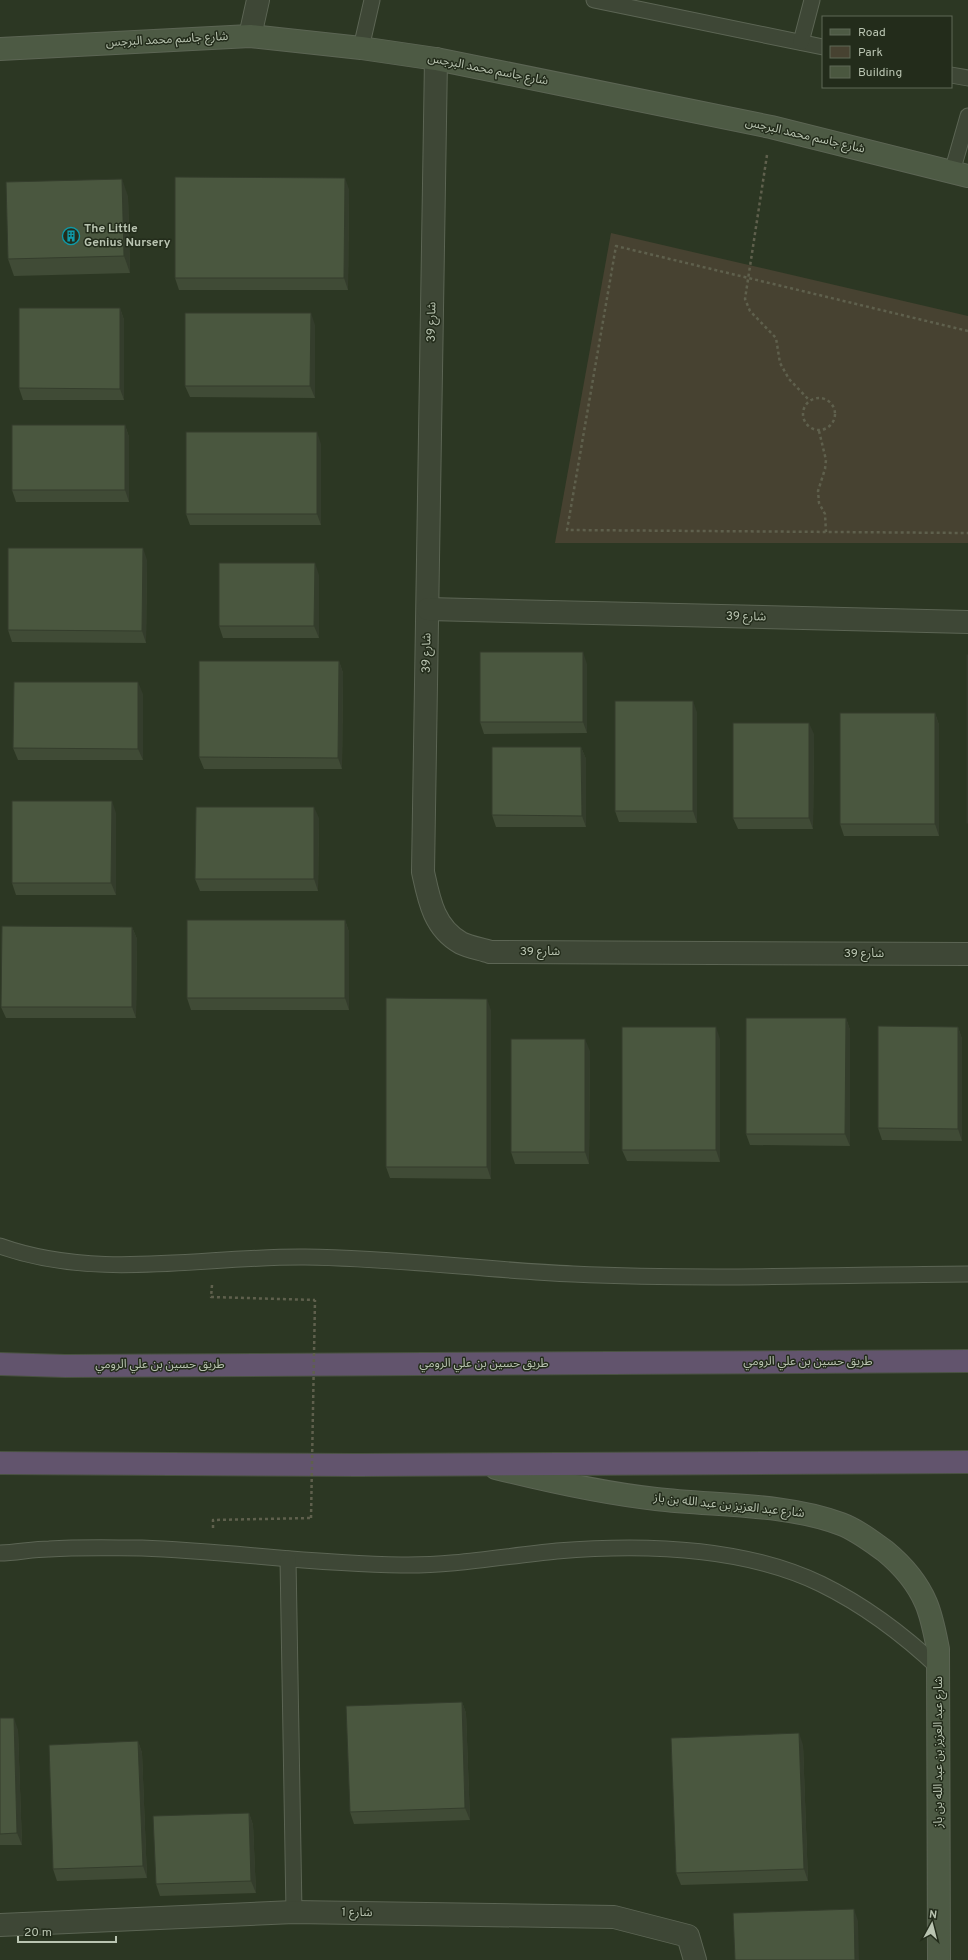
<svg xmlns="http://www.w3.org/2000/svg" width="968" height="1960" font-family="Overpass,'Noto Sans Arabic',sans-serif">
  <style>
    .green { fill: #474231 }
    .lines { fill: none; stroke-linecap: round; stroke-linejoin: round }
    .lane-casing { stroke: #5c6554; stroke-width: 17 }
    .street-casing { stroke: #5c6554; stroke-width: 24 }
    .secondary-casing { stroke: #5c6554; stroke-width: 24 }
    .highway-casing { stroke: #495241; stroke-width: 24 }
    .path { stroke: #5f604d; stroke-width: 2.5; stroke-dasharray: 3 3; stroke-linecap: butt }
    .lane { stroke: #3e4736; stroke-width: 15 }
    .street { stroke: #3e4736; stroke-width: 22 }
    .secondary { stroke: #4d5a44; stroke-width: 22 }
    .highway { stroke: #62546d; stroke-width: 22 }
    .path-bridge { stroke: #5f604d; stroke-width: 2.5; stroke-dasharray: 3 3; stroke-linecap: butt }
    .wall { fill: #404b36 }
    .shaded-wall { fill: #343d2c }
    .building { fill: #4a573f; stroke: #343d2c }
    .labels { text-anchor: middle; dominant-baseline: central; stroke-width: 3; stroke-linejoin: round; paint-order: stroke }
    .street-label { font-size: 12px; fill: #b9c4b1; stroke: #232c1b }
    .poi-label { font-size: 12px; font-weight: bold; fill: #b9c4b1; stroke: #232c1b; text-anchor: start }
  </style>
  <rect width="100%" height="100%" fill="#2c3723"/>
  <polygon class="green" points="611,233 968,316 968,543 555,543"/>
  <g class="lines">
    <g class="lane-casing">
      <g id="lane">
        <polyline points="594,0 823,47"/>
        <polyline points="801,42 812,0"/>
        <polyline points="361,48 372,0"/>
        <polyline points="951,75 968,78"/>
        <polyline points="952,172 968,116"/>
        <path d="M0 1246C98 1281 204 1256 305 1257 395 1258 483 1270 573 1274 705 1280 836 1275 968 1274"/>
        <path d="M0 1553C16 1553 32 1549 49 1549 80 1547 111 1548 142 1548 228 1551 314 1564 401 1565 453 1566 505 1556 557 1551 642 1544 742 1546 821 1584 866 1606 904 1635 940 1669"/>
        <polyline points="288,1559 294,1912"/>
      </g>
    </g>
    <g class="street-casing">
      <g id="street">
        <polyline points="250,36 258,0"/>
        <path d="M436 59 423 872C429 900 434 928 461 943 469 947 481 949 490 952L968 954"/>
        <polyline points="428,609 968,622"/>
        <polyline points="0,1925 294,1912 614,1917 688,1936 695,1960"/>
      </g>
    </g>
    <g class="secondary-casing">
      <g id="secondary">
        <polyline points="0,49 250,36 361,48 436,59 771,127 968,176"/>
        <path d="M496 1468C548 1481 602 1493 656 1499 715 1506 786 1503 841 1524 857 1530 871 1541 885 1551 902 1565 917 1582 926 1603 932 1617 935 1634 938 1649L939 1960"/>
      </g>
    </g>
    <g class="highway-casing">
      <g id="highway">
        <polyline points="0,1364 65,1366 968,1361"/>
        <polyline points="0,1463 358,1465 968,1462"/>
      </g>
    </g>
    <g class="path">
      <polyline points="767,155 745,299 750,311 776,338 780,363 789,379 809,400"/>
      <polyline points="968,331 616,246 567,530 968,533"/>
      <circle cx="819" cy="414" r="16"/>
      <polyline points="819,431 826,460 825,469 818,491 819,503 825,514 826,532"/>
      <polyline points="212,1285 211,1297 315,1300"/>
      <polyline points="213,1528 213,1520 311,1518"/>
    </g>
    <use href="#lane" class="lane"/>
    <use href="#street" class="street"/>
    <use href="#secondary" class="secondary"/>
    <use href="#highway" class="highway"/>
    <polyline class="path-bridge" points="311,1518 315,1300"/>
  </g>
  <g class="wall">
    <polygon points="349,189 348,290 179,290 175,278"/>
    <polygon points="128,196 130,273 14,276 8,259"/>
    <polygon points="120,308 124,320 124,400 23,400 19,388"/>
    <polygon points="315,325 315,398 190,397 185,386"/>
    <polygon points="125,425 129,437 129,502 16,502 12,490"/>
    <polygon points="321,444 321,525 190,525 186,514"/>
    <polygon points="147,560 146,643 12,642 8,630"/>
    <polygon points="319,575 319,638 223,638 219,626"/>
    <polygon points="339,661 343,673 342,769 204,769 199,757"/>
    <polygon points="587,664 587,733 484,734 480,722"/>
    <polygon points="143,694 143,760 18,760 13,748"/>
    <polygon points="697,712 697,823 619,822 615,811"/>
    <polygon points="935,713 939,725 939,836 844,836 840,824"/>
    <polygon points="814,734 813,829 738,829 733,818"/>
    <polygon points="581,747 586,759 586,827 496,827 492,815"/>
    <polygon points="116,813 116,895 16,895 12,883"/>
    <polygon points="319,818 318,891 200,891 195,879"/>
    <polygon points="345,920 349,932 349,1010 191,1010 187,998"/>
    <polygon points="132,927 137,939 136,1018 6,1018 1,1007"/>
    <polygon points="491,1010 491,1179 390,1178 386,1167"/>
    <polygon points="846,1018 850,1030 850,1146 750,1145 746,1134"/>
    <polygon points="958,1027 962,1039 962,1141 882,1140 878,1128"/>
    <polygon points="720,1039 720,1162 627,1161 622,1150"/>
    <polygon points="590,1051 589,1164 515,1164 511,1152"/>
    <polygon points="462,1702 466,1713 470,1820 354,1824 350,1812"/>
    <polygon points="0,1718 18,1730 22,1845 0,1845"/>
    <polygon points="138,1741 142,1753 147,1878 57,1881 53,1869"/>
    <polygon points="803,1745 808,1881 681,1885 676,1873"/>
    <polygon points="249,1813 253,1825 256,1893 160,1896 156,1884"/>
  </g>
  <g class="shaded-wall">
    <polygon points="345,178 349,189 348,290 344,278"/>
    <polygon points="122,179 128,196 130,273 124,256"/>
    <polygon points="120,308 124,320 124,400 120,389"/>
    <polygon points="311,313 315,325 315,398 310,386"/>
    <polygon points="125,425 129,437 129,502 125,490"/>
    <polygon points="317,432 321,444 321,525 317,514"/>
    <polygon points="143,548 147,560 146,643 142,631"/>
    <polygon points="315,563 319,575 319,638 314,626"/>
    <polygon points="583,652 587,664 587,733 583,722"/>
    <polygon points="339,661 343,673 342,769 338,758"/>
    <polygon points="138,682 143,694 143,760 138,749"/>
    <polygon points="693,701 697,712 697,823 693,811"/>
    <polygon points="935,713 939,725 939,836 935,824"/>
    <polygon points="809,723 814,734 813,829 809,818"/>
    <polygon points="581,747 586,759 586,827 582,816"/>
    <polygon points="112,801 116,813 116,895 111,883"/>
    <polygon points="314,807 319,818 318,891 314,879"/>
    <polygon points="345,920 349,932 349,1010 345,998"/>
    <polygon points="132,927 137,939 136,1018 132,1007"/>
    <polygon points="487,999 491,1010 491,1179 487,1167"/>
    <polygon points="846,1018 850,1030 850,1146 845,1134"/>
    <polygon points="716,1027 720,1039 720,1162 716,1150"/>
    <polygon points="958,1027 962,1039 962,1141 958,1129"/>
    <polygon points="585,1039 590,1051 589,1164 585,1152"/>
    <polygon points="462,1702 466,1713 470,1820 465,1808"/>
    <polygon points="14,1718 18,1730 22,1845 17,1833"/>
    <polygon points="799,1733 803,1745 808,1881 804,1869"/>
    <polygon points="138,1741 142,1753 147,1878 143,1866"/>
    <polygon points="249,1813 253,1825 256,1893 251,1881"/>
    <polygon points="854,1909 858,1921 859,1960 855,1960"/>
  </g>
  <g class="building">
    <polygon points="175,177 345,178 344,278 175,278"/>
    <polygon points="122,179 124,256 8,259 6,182"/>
    <polygon points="19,308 120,308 120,389 19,388"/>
    <polygon points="185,313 311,313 310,386 185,386"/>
    <rect x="12" y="425" width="113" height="65"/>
    <rect x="186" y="432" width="131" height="82"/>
    <polygon points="8,548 143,548 142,631 8,630"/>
    <polygon points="219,563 315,563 314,626 219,626"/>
    <rect x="480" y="652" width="103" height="70"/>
    <rect x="967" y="655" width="1" height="168"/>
    <polygon points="199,661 339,661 338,758 199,757"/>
    <polygon points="14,682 138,682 138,749 13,748"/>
    <rect x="615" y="701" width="78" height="110"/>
    <rect x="840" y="713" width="95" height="111"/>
    <rect x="733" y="723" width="76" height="95"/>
    <polygon points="492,747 581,747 582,816 492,815"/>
    <polygon points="12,801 112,801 111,883 12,883"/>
    <polygon points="196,807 314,807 314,879 195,879"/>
    <rect x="187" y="920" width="158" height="78"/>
    <polygon points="2,926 132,927 132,1007 1,1007"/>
    <polygon points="386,998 487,999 487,1167 386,1167"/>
    <polygon points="746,1018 846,1018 845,1134 746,1134"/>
    <polygon points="878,1026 958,1027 958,1129 878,1128"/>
    <rect x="622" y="1027" width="94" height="123"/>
    <rect x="511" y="1039" width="74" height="113"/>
    <polygon points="462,1702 465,1808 350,1812 346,1706"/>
    <polygon points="0,1718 14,1718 17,1833 0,1834"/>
    <polygon points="799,1733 804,1869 676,1873 671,1738"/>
    <polygon points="138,1741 143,1866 53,1869 49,1745"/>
    <polygon points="249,1813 251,1881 156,1884 153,1816"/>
    <polygon points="854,1909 855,1960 735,1960 733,1913"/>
  </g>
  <defs>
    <g id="building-ring" transform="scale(0.9)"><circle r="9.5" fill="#232c1b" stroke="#0f9aa8" stroke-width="1.5"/><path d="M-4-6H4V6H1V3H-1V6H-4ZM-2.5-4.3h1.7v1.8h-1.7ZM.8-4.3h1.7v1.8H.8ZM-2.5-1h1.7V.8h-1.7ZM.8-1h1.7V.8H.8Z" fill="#0f9aa8"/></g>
  </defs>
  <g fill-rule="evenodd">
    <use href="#building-ring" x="71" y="236"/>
  </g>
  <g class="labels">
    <g class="street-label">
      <text transform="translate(167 40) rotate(-3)">شارع جاسم محمد البرجس</text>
      <text transform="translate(488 70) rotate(11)">شارع جاسم محمد البرجس</text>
      <text transform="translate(805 136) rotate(13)">شارع جاسم محمد البرجس</text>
      <text transform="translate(432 322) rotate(-89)">شارع 39</text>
      <text transform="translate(746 617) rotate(1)">شارع 39</text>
      <text transform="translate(427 653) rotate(-89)">شارع 39</text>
      <text x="540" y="952">شارع 39</text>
      <text x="864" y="954">شارع 39</text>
      <text x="808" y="1362">طريق حسين بن علي الرومي</text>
      <text x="484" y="1364">طريق حسين بن علي الرومي</text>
      <text x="160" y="1365">طريق حسين بن علي الرومي</text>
      <text transform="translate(729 1506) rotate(6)">شارع عبد العزيز بن عبد الله بن باز</text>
      <text transform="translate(939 1752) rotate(-90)">شارع عبد العزيز بن عبد الله بن باز</text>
      <text transform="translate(357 1913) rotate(1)">شارع 1</text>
    </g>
    <g class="poi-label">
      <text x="84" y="229">The Little<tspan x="84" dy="14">Genius Nursery</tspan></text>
    </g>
  </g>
  <rect x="822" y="16" width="130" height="72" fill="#232c1b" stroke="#5f6957"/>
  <rect x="830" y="29" width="20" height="6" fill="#4d5a44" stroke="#5f6957"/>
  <text x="858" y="36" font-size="12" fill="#b9c4b1">Road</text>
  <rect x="830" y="46" width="20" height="12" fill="#474231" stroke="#5f6957"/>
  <text x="858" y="56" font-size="12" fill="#b9c4b1">Park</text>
  <rect x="830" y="66" width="20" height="12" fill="#4a573f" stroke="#5f6957"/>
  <text x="858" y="76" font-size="12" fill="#b9c4b1">Building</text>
  <g transform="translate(932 1924) rotate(7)" stroke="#232c1b" stroke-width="3" paint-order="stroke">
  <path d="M0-3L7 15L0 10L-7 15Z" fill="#b9c4b1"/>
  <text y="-6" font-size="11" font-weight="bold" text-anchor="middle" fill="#b9c4b1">N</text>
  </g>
  <path d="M18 1936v6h98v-6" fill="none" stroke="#b9c4b1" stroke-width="2"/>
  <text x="24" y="1936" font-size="12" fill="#b9c4b1" stroke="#232c1b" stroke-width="3" paint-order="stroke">20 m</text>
</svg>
